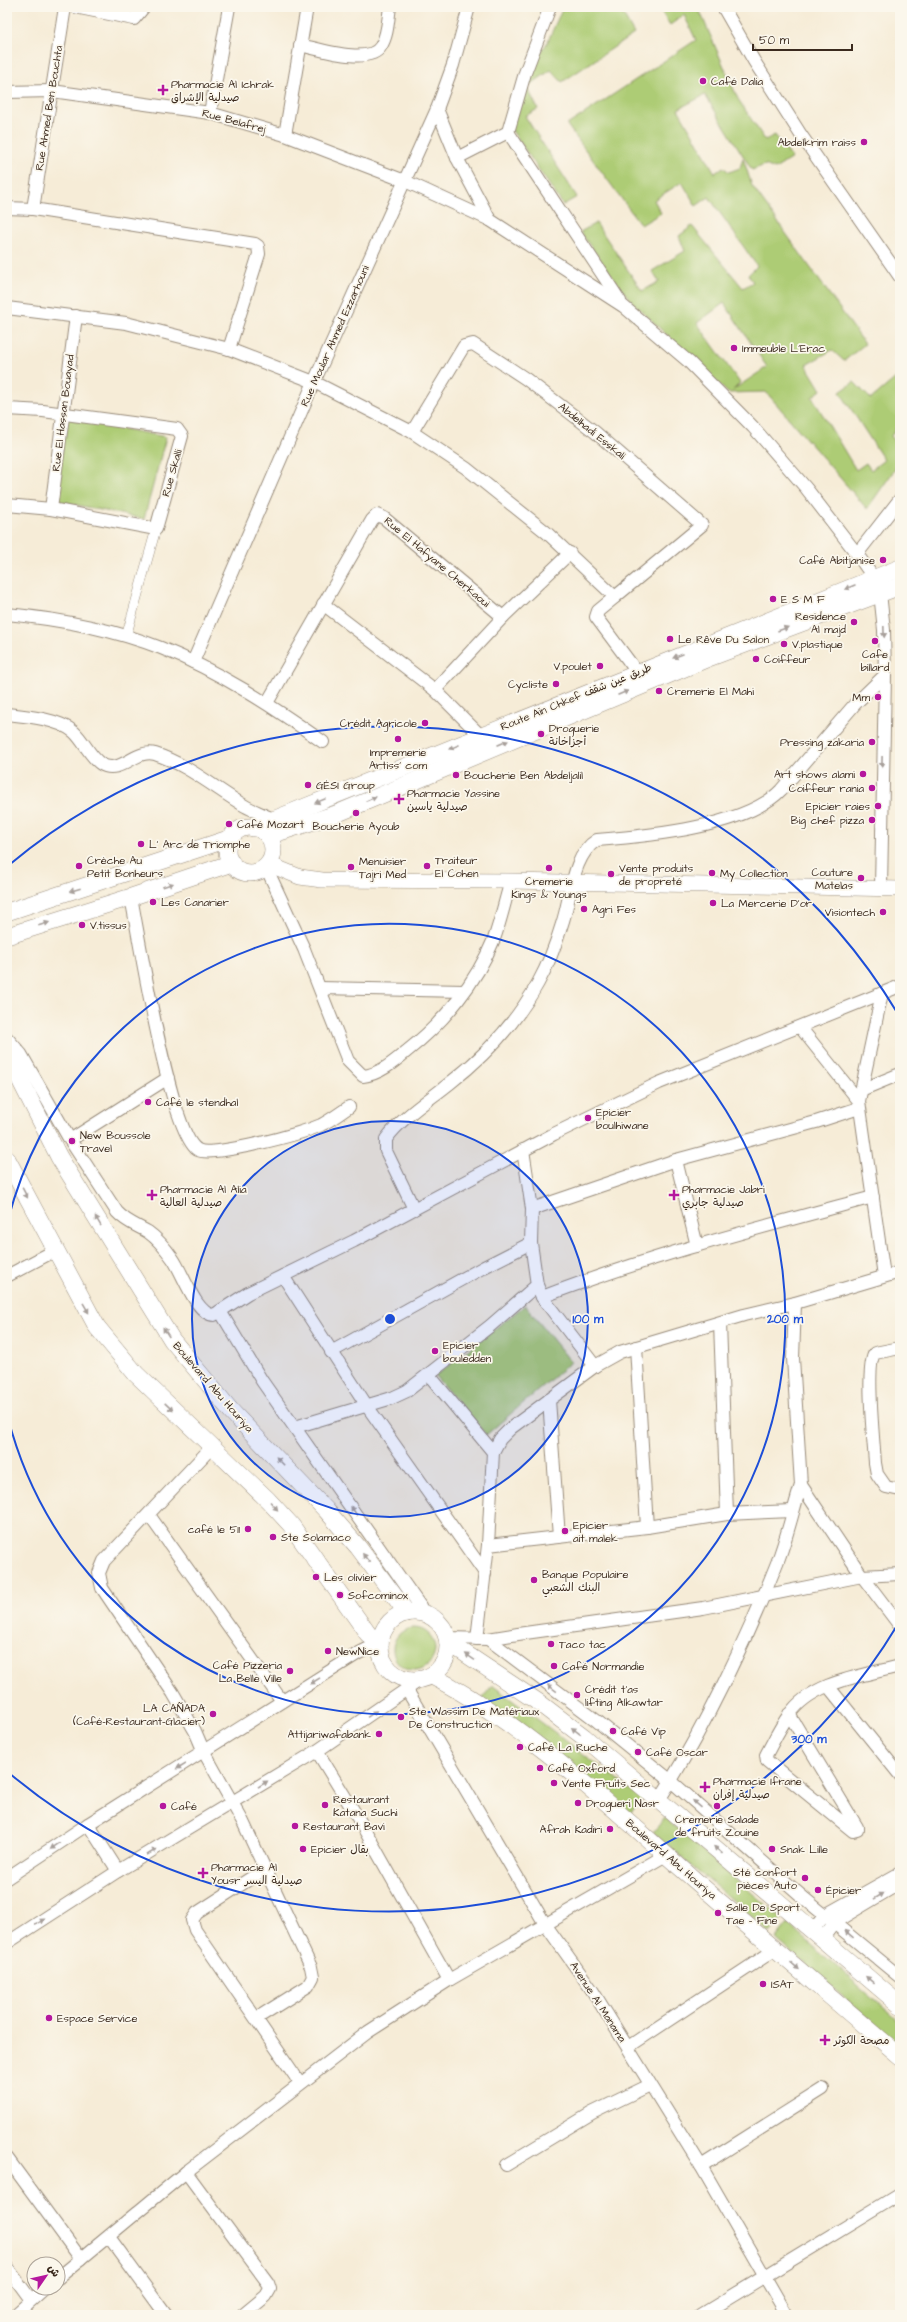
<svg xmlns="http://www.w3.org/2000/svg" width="907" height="2322" font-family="'Architects Daughter','Playpen Sans Arabic',sans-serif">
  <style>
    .green { fill: #adcc74; stroke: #747b49; fill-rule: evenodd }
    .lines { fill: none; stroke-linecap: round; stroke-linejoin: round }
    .pedestrian-casing { stroke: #988b7a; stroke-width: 10 }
    .minor-casing { stroke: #988b7a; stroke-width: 14 }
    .tertiary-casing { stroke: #988b7a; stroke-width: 16 }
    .secondary-casing { stroke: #988b7a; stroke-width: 18 }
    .pedestrian { stroke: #fff; stroke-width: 9 }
    .minor { stroke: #fff; stroke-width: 12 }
    .tertiary { stroke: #fff; stroke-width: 15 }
    .secondary { stroke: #fff; stroke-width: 17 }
    .oneway { fill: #a79f9a }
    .ring { fill: none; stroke: #1d4ed8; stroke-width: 2 }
    .poi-dot { fill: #b5179e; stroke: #fbf7ec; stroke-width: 1.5 }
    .labels { text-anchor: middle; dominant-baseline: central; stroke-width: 3.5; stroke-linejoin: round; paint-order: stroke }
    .poi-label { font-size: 11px; fill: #3b2a1e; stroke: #fbf7ec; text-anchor: start }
    .street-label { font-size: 11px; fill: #3b2a1e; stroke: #fbf7ec }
    .centre { fill: #1d4ed8; stroke: #fbf7ec; stroke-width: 2 }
    .ring-label { font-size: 12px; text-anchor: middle; font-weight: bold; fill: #1d4ed8; stroke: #fbf7ec; stroke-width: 3.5; stroke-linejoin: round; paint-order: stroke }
  </style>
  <rect width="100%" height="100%" fill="#fbf7ec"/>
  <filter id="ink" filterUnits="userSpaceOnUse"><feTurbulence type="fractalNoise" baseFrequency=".025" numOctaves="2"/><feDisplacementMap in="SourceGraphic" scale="8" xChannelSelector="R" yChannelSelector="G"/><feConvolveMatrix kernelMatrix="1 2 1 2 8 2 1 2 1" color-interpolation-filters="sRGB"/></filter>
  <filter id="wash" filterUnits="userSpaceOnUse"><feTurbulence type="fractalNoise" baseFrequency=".012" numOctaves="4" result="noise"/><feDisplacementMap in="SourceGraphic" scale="16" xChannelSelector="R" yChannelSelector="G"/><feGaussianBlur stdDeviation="0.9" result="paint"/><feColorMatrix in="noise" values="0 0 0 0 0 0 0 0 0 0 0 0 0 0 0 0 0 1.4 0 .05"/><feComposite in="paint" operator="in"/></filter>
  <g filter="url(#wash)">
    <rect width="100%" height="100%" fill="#f6ecd7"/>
    <g class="green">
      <polygon points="563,7 619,7 634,34 562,82 551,70 527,87 538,109 525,116 577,197 563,205 509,126 522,80 547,43"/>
      <path d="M658 7H698L738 99 765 140 775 135 792 158 775 169 765 165 752 170 705 95 678 109 715 173 723 167 729 172 740 168 743 158 752 186 865 344 844 361 832 350 806 365 821 390 812 397 856 470 866 463 871 470 884 460 840 392 854 382 871 399 897 377 900 380V422L891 436 900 447V462L867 509 766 392 728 393 631 301 580 232 596 223 642 291 659 282 652 271 685 251 679 236 692 226 743 288 753 282 748 275 757 266 709 197 696 206 682 182 654 200 661 213 641 225 567 125 696 40 684 15 670 25ZM724 303 767 367 733 390 740 383 697 323Z"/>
      <polygon points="66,418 166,437 144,519 53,500"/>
      <polygon points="525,1305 571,1362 486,1435 435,1376"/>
      <circle cx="414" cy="1649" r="21"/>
      <polygon points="492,1685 643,1799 630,1813 483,1698"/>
      <polygon points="665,1818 782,1919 770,1933 653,1832"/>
      <polygon points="788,1924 900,2022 900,2046 776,1939"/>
    </g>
  </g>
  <g filter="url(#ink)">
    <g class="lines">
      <g class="pedestrian-casing">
        <polyline id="pedestrian" points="126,637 156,529"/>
      </g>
      <g class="minor-casing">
        <g id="minor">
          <polyline points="75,7 134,19 144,7"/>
          <polyline points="723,7 754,61 801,135 900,277"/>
          <path d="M300 45C319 49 370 66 381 46 388 35 388 19 390 7"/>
          <polyline points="7,92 52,91 210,113 285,135 405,181 490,220 623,306 689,362 753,427 806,488 857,554 873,577 880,593 884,630 885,675 881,888"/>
          <polyline points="437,109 457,158 490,220"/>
          <polyline points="210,113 229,7"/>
          <polyline points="508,132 620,301"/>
          <polyline points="285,135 307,7"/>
          <polyline points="457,158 508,132 525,73 550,7"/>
          <polyline points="7,208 33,209 255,244 258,246 259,254 229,349"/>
          <polyline points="33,209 65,7"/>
          <polyline points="7,308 126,323 229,349 314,382 412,432 466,468 546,532 615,597 598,611 596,617 637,672"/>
          <polyline points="7,409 43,411 177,429 182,436 156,529 51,509 7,505"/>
          <polyline points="412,432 464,346 473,344 526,379 595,432 702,525 615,597"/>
          <polyline points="51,509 76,316"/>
          <polyline points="857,554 900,499"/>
          <polyline points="323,604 435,690 481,736"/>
          <path d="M7 614C58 619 113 629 161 648 219 671 272 706 323 742"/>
          <polyline points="193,662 314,382 437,109 453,65 469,7"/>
          <polyline points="435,690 503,617 570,553"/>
          <polyline points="267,703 372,520 377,515 384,518 503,617"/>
          <path d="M7 714C26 716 59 719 74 732 84 741 90 757 101 764 120 776 136 748 155 754 187 764 216 789 245 806 254 811 265 815 275 820"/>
          <path d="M266 867 304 949 348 1061 363 1076C380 1074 394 1062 407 1051 444 1022 476 983 494 939 501 920 505 900 511 881"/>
          <path d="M131 897C139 937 170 1135 198 1150 212 1158 304 1133 321 1125 331 1120 340 1113 349 1107"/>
          <polyline points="320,988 464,991"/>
          <polyline points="882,993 859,1101 884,1276"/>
          <polyline points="800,1027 859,1101"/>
          <path d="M7 1038 21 1054 70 1140 117 1212C126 1222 136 1225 148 1232 158 1239 166 1249 173 1259 183 1273 196 1315 214 1315L248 1293 354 1241 554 1134 659 1083 900 986"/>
          <polyline points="861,1090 900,1074"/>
          <polyline points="70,1140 168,1078"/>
          <polyline points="523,1150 532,1209 531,1243 537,1285 542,1297 595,1366"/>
          <polyline points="676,1160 697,1246"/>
          <path d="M414 1209 386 1151V1139C402 1117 429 1100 450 1083 486 1055 516 1023 538 983 548 965 556 944 562 924 571 898 572 855 597 840 648 836 746 827 781 790L855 704 885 675"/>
          <polyline points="532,1209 676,1160 816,1122 859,1108"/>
          <polyline points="7,1276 56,1250"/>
          <polyline points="283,1276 367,1406 485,1573"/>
          <path d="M542 1297C649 1256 762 1227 873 1197"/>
          <polyline points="795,1303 793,1358 801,1485 862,1576 900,1626"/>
          <polyline points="220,1311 262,1381 420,1606 423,1613"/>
          <polyline points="720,1323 727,1514"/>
          <polyline points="636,1347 647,1527"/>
          <path d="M900 1348 875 1353C865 1364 874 1444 875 1463L877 1474 886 1487 900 1490"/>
          <polyline points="331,1352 484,1267 531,1243"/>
          <polyline points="429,1375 493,1452"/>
          <polyline points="549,1400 559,1537"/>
          <polyline points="295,1427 392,1398 407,1391 490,1326 537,1285"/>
          <polyline points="211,1448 104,1561 99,1573 102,1588 173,1693 195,1731 204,1752 243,1822 311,1967 313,1977 308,1986 257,2018"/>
          <polyline points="149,1515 282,1701"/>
          <polyline points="488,1545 647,1527 727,1514 792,1511"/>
          <polyline points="447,1638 488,1639 518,1634 703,1608 862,1576 900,1574"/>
          <polyline points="477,1639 488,1545 493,1452 500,1439 511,1428 595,1366 620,1352 744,1315 795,1303 900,1272"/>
          <polyline points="488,1639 597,1721 671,1781 805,1899 900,1977"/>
          <polyline points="828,1686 900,1775"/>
          <polyline points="407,1690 545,1924 592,1990 701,2166 787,2315"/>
          <path d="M789 1714 857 1827V1830L853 1831 767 1761 766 1755C773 1742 780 1727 789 1715 812 1681 863 1676 900 1666"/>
          <polyline points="317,1751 358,1818 449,1980"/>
          <path d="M659 1800C704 1729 746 1641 777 1563 787 1538 793 1510 801 1485"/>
          <polyline points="88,1824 118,1871"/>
          <polyline points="265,1869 197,1913 192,1920 195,1930 300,2083"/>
          <polyline points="7,1878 88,1824 357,1654 367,1649 380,1649"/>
          <polyline points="812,1931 825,1915 900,1873"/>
          <polyline points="822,1939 835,1922 900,1883"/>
          <polyline points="7,1943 118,1871 317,1751 420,1680"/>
          <polyline points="628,2047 776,1949"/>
          <polyline points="7,2158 81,2259"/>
          <polyline points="506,2165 592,2113 650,2085"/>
          <polyline points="701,2166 823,2089"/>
          <polyline points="186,2172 268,2283 270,2289 266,2296 243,2315"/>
          <polyline points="109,2237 166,2315"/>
          <polyline points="7,2267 31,2300"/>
          <polyline points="58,2278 186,2172 368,2032 449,1980 666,1855"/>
          <polyline points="15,2315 45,2288"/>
          <polyline points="701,2315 900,2194"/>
        </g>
      </g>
      <g class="tertiary-casing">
        <polyline id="tertiary" points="268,864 300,877 322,880 511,881 900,889"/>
      </g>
      <g class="secondary-casing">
        <g id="secondary">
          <circle cx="250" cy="850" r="23"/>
          <polyline points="253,828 900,568"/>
          <polyline points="268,836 336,814 711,657 900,586"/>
          <polyline points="7,912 231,838"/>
          <polyline points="7,936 131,897 232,863"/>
          <polyline points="7,1054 59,1157 172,1340 232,1412 326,1510 358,1547 407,1613"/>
          <polyline points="7,1159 97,1327 136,1374 268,1500 291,1525 368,1634 380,1644"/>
          <circle cx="414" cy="1646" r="34"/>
          <polyline points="448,1642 538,1702 584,1737 900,2005"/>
          <path d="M432 1676C515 1719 595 1792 665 1854 743 1923 822 1989 900 2056"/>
        </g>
      </g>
      <use href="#pedestrian" class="pedestrian"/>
      <use href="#minor" class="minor"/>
      <use href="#tertiary" class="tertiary"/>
      <use href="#secondary" class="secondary"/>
    </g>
    <defs><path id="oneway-solid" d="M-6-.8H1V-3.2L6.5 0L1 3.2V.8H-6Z"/></defs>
    <g class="oneway">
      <use href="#oneway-solid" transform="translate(850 587) rotate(157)"/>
      <use href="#oneway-solid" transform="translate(783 629) rotate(-20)"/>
      <use href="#oneway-solid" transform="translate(884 632) rotate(88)"/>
      <use href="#oneway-solid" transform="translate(678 656) rotate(158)"/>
      <use href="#oneway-solid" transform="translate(623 693) rotate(-23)"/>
      <use href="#oneway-solid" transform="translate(503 743) rotate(-23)"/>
      <use href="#oneway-solid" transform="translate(454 747) rotate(158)"/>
      <use href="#oneway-solid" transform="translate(882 762) rotate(91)"/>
      <use href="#oneway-solid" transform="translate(371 799) rotate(-23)"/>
      <use href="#oneway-solid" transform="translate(320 801) rotate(158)"/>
      <use href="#oneway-solid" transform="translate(168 885) rotate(-19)"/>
      <use href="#oneway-solid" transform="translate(75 890) rotate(162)"/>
      <use href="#oneway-solid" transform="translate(44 924) rotate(-17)"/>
      <use href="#oneway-solid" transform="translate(25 1193) rotate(62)"/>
      <use href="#oneway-solid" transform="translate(98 1221) rotate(-120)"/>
      <use href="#oneway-solid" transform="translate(86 1308) rotate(60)"/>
      <use href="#oneway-solid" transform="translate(166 1332) rotate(-123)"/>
      <use href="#oneway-solid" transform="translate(169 1407) rotate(44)"/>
      <use href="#oneway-solid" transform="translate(280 1461) rotate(-134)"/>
      <use href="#oneway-solid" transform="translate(274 1506) rotate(48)"/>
      <use href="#oneway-solid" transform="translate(354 1511) rotate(-124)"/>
      <use href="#oneway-solid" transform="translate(366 1558) rotate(-127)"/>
      <use href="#oneway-solid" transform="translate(470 1657) rotate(-146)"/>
      <use href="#oneway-solid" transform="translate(315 1681) rotate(148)"/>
      <use href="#oneway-solid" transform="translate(552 1688) rotate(-144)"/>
      <use href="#oneway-solid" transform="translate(372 1714) rotate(-34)"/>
      <use href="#oneway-solid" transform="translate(576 1731) rotate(-143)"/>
      <use href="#oneway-solid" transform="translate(181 1766) rotate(148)"/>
      <use href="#oneway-solid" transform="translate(263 1784) rotate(-32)"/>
      <use href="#oneway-solid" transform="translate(697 1804) rotate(-139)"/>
      <use href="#oneway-solid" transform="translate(55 1846) rotate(146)"/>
      <use href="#oneway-solid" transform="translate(718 1850) rotate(-139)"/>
      <use href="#oneway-solid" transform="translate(152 1852) rotate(-31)"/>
      <use href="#oneway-solid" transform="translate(879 1896) rotate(-31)"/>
      <use href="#oneway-solid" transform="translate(40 1922) rotate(-33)"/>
      <use href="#oneway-solid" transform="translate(849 1934) rotate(-140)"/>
      <use href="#oneway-solid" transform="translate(795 1966) rotate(41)"/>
      <use href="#oneway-solid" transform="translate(870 1980) rotate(-140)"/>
    </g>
  </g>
  <circle cx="390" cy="1319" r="198" fill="#1d4ed8" fill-opacity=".12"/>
  <g class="ring">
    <circle cx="390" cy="1319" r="198"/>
    <path d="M8 1220A395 395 0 1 1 8 1418"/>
    <path d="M898 1624A593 593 0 0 1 9 1773M9 865A593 593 0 0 1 898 1014"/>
  </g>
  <g class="poi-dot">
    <circle cx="703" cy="81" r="4"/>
    <path d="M161 84h4v4h4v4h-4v4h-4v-4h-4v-4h4z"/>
    <circle cx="864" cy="142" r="4"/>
    <circle cx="734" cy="348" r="4"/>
    <circle cx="883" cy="560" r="4"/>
    <circle cx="773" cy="599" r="4"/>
    <circle cx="854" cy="622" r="4"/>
    <circle cx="670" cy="639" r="4"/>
    <circle cx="875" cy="641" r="4"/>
    <circle cx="784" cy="644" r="4"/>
    <circle cx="756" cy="659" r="4"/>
    <circle cx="600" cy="666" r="4"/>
    <circle cx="556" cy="684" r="4"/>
    <circle cx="659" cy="691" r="4"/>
    <circle cx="878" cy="697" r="4"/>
    <circle cx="425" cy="723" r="4"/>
    <circle cx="541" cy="734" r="4"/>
    <circle cx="398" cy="739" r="4"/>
    <circle cx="872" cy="742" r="4"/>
    <circle cx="863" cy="774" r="4"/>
    <circle cx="456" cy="775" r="4"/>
    <circle cx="308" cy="785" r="4"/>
    <circle cx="872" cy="788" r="4"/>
    <path d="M397 793h4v4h4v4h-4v4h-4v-4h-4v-4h4z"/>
    <circle cx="878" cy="806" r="4"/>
    <circle cx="356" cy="813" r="4"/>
    <circle cx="872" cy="820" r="4"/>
    <circle cx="229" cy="824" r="4"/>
    <circle cx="141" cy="844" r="4"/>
    <circle cx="79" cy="866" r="4"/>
    <circle cx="427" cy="866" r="4"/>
    <circle cx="351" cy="867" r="4"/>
    <circle cx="549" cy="868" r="4"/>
    <circle cx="712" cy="873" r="4"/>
    <circle cx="611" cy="874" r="4"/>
    <circle cx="861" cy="878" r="4"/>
    <circle cx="153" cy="902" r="4"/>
    <circle cx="713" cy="903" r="4"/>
    <circle cx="584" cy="909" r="4"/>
    <circle cx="883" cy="912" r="4"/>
    <circle cx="82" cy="925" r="4"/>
    <circle cx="148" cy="1102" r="4"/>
    <circle cx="588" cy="1118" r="4"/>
    <circle cx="72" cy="1141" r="4"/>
    <path d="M150 1189h4v4h4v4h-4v4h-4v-4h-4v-4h4z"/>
    <path d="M672 1189h4v4h4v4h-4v4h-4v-4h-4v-4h4z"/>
    <circle cx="435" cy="1351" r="4"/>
    <circle cx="248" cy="1529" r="4"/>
    <circle cx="565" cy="1531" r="4"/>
    <circle cx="273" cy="1537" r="4"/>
    <circle cx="316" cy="1577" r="4"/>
    <circle cx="534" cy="1580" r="4"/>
    <circle cx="340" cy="1595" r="4"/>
    <circle cx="551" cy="1644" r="4"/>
    <circle cx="328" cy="1651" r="4"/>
    <circle cx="554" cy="1666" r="4"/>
    <circle cx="290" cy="1671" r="4"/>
    <circle cx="577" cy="1695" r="4"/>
    <circle cx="213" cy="1714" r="4"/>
    <circle cx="401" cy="1717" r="4"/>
    <circle cx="613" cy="1731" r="4"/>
    <circle cx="379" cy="1734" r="4"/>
    <circle cx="520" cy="1747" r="4"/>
    <circle cx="638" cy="1752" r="4"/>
    <circle cx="540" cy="1768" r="4"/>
    <circle cx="554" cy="1783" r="4"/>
    <path d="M703 1781h4v4h4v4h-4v4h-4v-4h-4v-4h4z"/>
    <circle cx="578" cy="1803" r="4"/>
    <circle cx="325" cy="1805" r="4"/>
    <circle cx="163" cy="1806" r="4"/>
    <circle cx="717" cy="1806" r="4"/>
    <circle cx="295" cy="1826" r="4"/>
    <circle cx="610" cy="1829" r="4"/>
    <circle cx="303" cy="1849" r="4"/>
    <circle cx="772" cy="1849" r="4"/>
    <path d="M201 1867h4v4h4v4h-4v4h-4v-4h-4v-4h4z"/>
    <circle cx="805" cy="1878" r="4"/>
    <circle cx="818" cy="1890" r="4"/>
    <circle cx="718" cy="1913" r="4"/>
    <circle cx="763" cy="1984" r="4"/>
    <circle cx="49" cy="2018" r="4"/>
    <path d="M823 2034h4v4h4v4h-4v4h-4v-4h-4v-4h4z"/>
  </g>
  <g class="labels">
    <g class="poi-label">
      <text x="711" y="81">Café Dalia</text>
      <text x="171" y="84">Pharmacie Al Ichrak<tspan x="171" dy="13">صيدلية الإشراق</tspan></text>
      <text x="856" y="142" text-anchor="end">Abdelkrim raiss</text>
      <text x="742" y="348">Immeuble L'Erac</text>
      <text x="875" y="560" text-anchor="end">Café Abitjanise</text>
      <text x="781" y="599">E S M F</text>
      <text x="846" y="616" text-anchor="end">Residence<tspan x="846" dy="13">Al majd</tspan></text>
      <text x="678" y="639">Le Rêve Du Salon</text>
      <text x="792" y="644">V.plastique</text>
      <text x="875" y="654" text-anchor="middle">Cafe<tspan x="875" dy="13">billard</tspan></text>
      <text x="764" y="659">Coiffeur</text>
      <text x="592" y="666" text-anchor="end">V.poulet</text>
      <text x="548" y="684" text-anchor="end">Cycliste</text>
      <text x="667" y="691">Cremerie El Mahi</text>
      <text x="870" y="697" text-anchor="end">Mm</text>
      <text x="417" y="723" text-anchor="end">Crédit Agricole</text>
      <text x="549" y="728">Droguerie<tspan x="549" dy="13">أجزاخانة</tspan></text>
      <text x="864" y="742" text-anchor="end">Pressing zakaria</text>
      <text x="398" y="752" text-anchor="middle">Impremerie<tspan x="398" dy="13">Artiss' com</tspan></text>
      <text x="855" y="774" text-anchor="end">Art shows alami</text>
      <text x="464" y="775">Boucherie Ben Abdeljalil</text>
      <text x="316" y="785">GÉSI Group</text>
      <text x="864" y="788" text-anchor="end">Coiffeur rania</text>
      <text x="407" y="793">Pharmacie Yassine<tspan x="407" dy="13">صيدلية ياسين</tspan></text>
      <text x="870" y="806" text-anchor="end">Epicier raies</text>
      <text x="864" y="820" text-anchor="end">Big chef pizza</text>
      <text x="237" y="824">Café Mozart</text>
      <text x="356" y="826" text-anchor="middle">Boucherie Ayoub</text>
      <text x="149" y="844">L' Arc de Triomphe</text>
      <text x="87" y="860">Crèche Au<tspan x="87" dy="13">Petit Bonheurs</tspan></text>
      <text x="435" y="860">Traiteur<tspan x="435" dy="13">El Cohen</tspan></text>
      <text x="359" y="861">Menuisier<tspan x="359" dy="13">Tajri Med</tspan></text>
      <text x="619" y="868">Vente produits<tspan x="619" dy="13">de propreté</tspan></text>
      <text x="853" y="872" text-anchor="end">Couture<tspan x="853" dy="13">Matelas</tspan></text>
      <text x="720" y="873">My Collection</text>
      <text x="549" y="881" text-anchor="middle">Cremerie<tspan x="549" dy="13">Kings &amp; Youngs</tspan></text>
      <text x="161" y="902">Les Canarier</text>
      <text x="721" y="903">La Mercerie D'or</text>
      <text x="592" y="909">Agri Fes</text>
      <text x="875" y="912" text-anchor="end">Visiontech</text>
      <text x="90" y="925">V.tissus</text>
      <text x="156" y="1102">Café le stendhal</text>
      <text x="596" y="1112">Epicier<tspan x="596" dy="13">boulhiwane</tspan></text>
      <text x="80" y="1135">New Boussole<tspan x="80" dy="13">Travel</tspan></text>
      <text x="160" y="1189">Pharmacie Al Alia<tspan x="160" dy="13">صيدلية العالية</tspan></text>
      <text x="682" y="1189">Pharmacie Jabri<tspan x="682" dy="13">صيدلية جابري</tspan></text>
      <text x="443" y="1345">Epicier<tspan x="443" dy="13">bouledden</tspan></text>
      <text x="573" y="1525">Epicier<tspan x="573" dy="13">ait malek</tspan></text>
      <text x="240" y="1529" text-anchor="end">café le 511</text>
      <text x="281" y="1537">Ste Solamaco</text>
      <text x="542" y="1574">Banque Populaire<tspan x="542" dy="13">البنك الشعبي</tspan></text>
      <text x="324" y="1577">Les olivier</text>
      <text x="348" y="1595">Sofcominox</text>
      <text x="559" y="1644">Taco tac</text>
      <text x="336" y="1651">NewNice</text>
      <text x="282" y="1665" text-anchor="end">Café Pizzeria<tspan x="282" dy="13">La Belle Ville</tspan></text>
      <text x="562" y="1666">Café Normandie</text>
      <text x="585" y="1689">Crédit t'as<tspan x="585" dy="13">lifting Alkawtar</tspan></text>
      <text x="205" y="1708" text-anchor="end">LA CAÑADA<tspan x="205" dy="13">(Café-Restaurant-Glacier)</tspan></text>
      <text x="409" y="1711">Ste Wassim De Matériaux<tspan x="409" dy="13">De Construction</tspan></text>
      <text x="621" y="1731">Café Vip</text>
      <text x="371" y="1734" text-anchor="end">Attijariwafabank</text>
      <text x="528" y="1747">Café La Ruche</text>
      <text x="646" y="1752">Café Oscar</text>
      <text x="548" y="1768">Café Oxford</text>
      <text x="713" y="1781">Pharmacie Ifrane<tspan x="713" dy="13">صيدلية إفران</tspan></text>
      <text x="562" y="1783">Vente Fruits Sec</text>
      <text x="333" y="1799">Restaurant<tspan x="333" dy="13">Katana Suchi</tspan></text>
      <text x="586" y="1803">Drogueri Nasr</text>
      <text x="171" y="1806">Café</text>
      <text x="717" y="1819" text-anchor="middle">Cremerie Salade<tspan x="717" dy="13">de fruits Zouine</tspan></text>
      <text x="303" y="1826">Restaurant Bavi</text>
      <text x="602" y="1829" text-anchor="end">Afrah Kadiri</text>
      <text x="311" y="1849">Epicier بقال</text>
      <text x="780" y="1849">Snak Lille</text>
      <text x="211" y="1867">Pharmacie Al<tspan x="211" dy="13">Yousr صيدلية اليسر</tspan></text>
      <text x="797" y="1872" text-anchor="end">Sté confort<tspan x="797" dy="13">pièces Auto</tspan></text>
      <text x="826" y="1890">Épicier</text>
      <text x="726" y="1907">Salle De Sport<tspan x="726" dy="13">Tae - Fine</tspan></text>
      <text x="771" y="1984">ISAT</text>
      <text x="57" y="2018">Espace Service</text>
      <text x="834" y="2040">مصحة الكوثر</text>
    </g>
    <g class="street-label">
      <text transform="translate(49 108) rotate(-81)">Rue Ahmed Ben Bouchta</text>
      <text transform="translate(234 121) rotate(15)">Rue Belafrej</text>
      <text transform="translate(335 336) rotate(-66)">Rue Moular Ahmed Ezzarhouni</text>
      <text transform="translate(63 413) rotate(-83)">Rue El Hassan Bouayad</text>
      <text transform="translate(592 431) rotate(39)">Abdelhadi Esskali</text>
      <text transform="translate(172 473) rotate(-74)">Rue Skalli</text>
      <text transform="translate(437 562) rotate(40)">Rue El Hafyane Cherkaoui</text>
      <text transform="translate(576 697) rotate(-22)">Route Aïn Chkef طريق عين شقف</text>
      <text transform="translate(213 1387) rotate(49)">Boulevard Abu Houriya</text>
      <text transform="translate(671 1859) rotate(41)">Boulevard Abu Houriya</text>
      <text transform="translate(598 2002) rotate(57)">Avenue Al Manama</text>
    </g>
  </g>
  <circle cx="390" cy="1319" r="6" class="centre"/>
  <g class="ring-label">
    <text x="588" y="1323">100 m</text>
    <text x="785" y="1323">200 m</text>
    <text x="809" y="1743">300 m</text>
  </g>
  <rect width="907" height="2322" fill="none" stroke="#fbf7ec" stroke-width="24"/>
  <g transform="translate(46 2276) rotate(56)"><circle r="19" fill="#fbf7ec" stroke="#aea59a"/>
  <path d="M0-3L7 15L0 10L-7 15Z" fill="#b5179e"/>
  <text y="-6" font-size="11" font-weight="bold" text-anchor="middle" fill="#3b2a1e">ش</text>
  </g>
  <path d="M753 44v6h99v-6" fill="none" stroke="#3b2a1e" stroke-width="2"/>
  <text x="759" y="44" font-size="12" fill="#3b2a1e" stroke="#fbf7ec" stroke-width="3" paint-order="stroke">50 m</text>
</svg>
